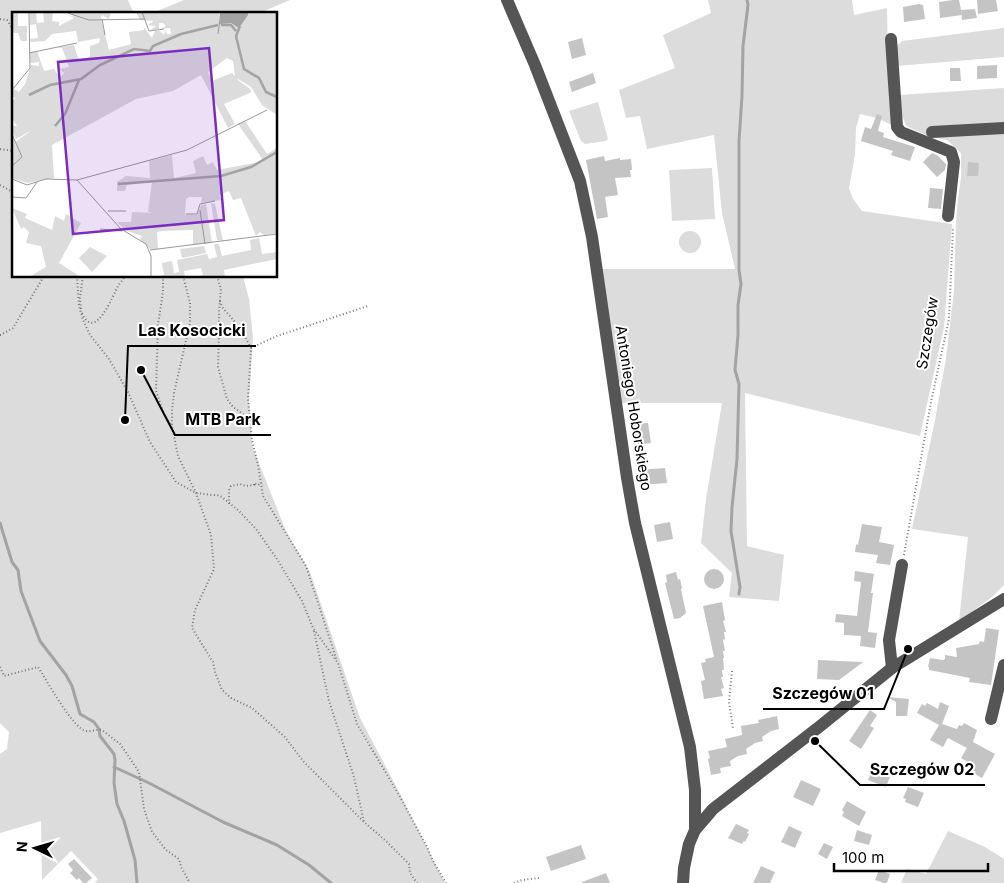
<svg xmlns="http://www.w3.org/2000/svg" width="1004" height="883" font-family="Inter,sans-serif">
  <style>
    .green { fill: #dcdcdc }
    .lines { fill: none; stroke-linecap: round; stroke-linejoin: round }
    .stream { stroke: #a3a3a3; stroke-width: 3 }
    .building { fill: #c4c4c4 }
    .path { stroke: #777; stroke-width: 2; stroke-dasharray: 1 2.5; stroke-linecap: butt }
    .minor { stroke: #555; stroke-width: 12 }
    .labels { text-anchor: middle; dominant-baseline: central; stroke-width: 4; stroke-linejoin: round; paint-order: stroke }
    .street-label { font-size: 15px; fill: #000; stroke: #fff }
    .inset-river { fill: none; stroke: #a3a3a3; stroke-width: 2.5 }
    .inset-road { fill: none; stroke: #999; stroke-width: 1 }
    .view { fill: #7b2cbf; fill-opacity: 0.15; stroke: #7b2cbf; stroke-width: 2.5 }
    .inset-edge { fill: none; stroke: #000; stroke-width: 2.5 }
    .leader { fill: none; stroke: #000; stroke-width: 2 }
    .callout-dot { fill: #000; stroke: #fff; stroke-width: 2 }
    .callout-label { font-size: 16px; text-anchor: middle; font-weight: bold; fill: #000; stroke: #fff; stroke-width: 4; stroke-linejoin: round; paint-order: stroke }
  </style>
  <rect width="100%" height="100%" fill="#fff"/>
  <g class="green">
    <polygon points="0,0 128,0 134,14 14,14 14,276 243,276 249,299 253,337 249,398 252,443 253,448 286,531 310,572 360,718 396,786 445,883 95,883 98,879 71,851 42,880 41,821 0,833 0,754 7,749 9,732 0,723"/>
    <polygon points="184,0 290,0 257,14 150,14"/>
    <polygon points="708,0 852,0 854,15 887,8 888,60 894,126 877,118 860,114 856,128 855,155 849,188 853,199 862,211 952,224 944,327 920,436 745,393 747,546 784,555 779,601 729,597 732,573 701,543 706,499 722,403 621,403 601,269 735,269 722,213 714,135 647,149 640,116 626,118 619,90 675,68 663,35 711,13"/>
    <polygon points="1004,28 1004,57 897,66 896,47 902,41"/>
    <polygon points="1004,88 1004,585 992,597 959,621 968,537 912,529 935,420 946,358 954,291 956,221 958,198 961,178 961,153 947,140 928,136 906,126 900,109 899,95"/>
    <polygon points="598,102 608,139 606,141 585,144 581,141 569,111"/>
    <polygon points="712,168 715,219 672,221 669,170"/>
    <circle cx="690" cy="242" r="11"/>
    <polygon points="948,831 985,847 1004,859 1004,883 901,883 907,869 926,874"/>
  </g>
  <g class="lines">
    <g class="stream">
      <polyline points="0,523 12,562 18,570 21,591 40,641 66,675 72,686 80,714 94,722 99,729 100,736 114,754 115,760 114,783 117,804 124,821 135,860 137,883"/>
      <polyline points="739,594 740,587 731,531 732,507 737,459 739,384 735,370 738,335 738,305 741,284 739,270 739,141 742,96 743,46 748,5 747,0"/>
      <polyline points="114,767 149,783 223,822 277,845 309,865 331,883"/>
    </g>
  </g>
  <g class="building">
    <polygon points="953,0 959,0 962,15 940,18 939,2"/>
    <polygon points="977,0 996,0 998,11 978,14"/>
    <polygon points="919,4 923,5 925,19 904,22 903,7"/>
    <polygon points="975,9 977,18 962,20 961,10"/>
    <polygon points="582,38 586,55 572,59 568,42"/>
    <polygon points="997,65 997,78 977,79 977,66"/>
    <polygon points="950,68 960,68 961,81 950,81"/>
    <polygon points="593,73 596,83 572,92 569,82"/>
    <polygon points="877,114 882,116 878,131 884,133 883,137 915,147 910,161 894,156 891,155 893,151 861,141 865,127 871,129"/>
    <polygon points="932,153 937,155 946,164 945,170 937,177 923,162"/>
    <polygon points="604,156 605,161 620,158 620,160 631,159 632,170 630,170 631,177 615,178 618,195 605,197 608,217 597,219 586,160"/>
    <polygon points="968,162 979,163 978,176 967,176"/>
    <polygon points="930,188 943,189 941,209 928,208"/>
    <polygon points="648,423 651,443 637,445 634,424"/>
    <polygon points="665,468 667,483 640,485 639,470"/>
    <polygon points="670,522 673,539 657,542 654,525"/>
    <polygon points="862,524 882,527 879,542 894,545 890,565 876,563 878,555 855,552 856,544 858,545"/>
    <circle cx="714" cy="579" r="10"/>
    <polygon points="855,571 874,574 871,593 873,593 868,632 877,633 875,648 860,646 861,636 844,635 844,623 835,622 836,614 857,616 861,582 854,581"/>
    <polygon points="676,572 678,580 680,579 682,588 681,589 686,613 680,618 674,619 665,583 667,582 666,575"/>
    <polygon points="722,602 725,620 723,621 726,632 724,632 725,639 723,640 725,651 723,651 724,658 723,658 724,670 722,670 723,677 721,677 724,688 721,689 723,696 704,699 701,681 705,680 701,663 706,662 705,659 714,657 703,606"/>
    <polygon points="986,628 999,630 991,685 969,682 970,678 929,670 929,667 928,667 930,658 943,660 945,659 945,655 957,657 956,648 979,644 980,641 984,642"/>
    <polygon points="818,660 839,661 863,662 839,680 817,679"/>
    <polygon points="887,697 909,699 907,716 896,716 896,702"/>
    <polygon points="940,702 949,706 942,724 957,729 959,725 962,726 964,723 977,730 973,742 995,754 982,778 971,772 974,767 973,766 973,765 961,758 967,748 948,738 943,747 930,740 939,725 917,713 922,704 925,706 927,703 938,709"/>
    <polygon points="870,710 877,715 870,726 874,728 861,749 849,741"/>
    <polygon points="777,716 779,729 771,731 762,737 763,741 755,743 746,749 747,754 738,756 730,761 731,766 720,768 721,773 711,775 708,759 710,758 708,751 727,747 725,739 742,735 741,726 759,723 758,720"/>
    <polygon points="872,770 890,777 886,787 868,780"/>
    <polygon points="801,780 821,789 813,806 793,797"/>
    <polygon points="908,787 924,793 918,807 905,802 906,799 903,798"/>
    <polygon points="847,801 866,812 859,826 842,816 844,812 842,810"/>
    <polygon points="736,824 749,830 747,833 749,834 745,842 744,841 742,844 728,838"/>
    <polygon points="789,826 802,832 795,848 781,842"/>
    <polygon points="857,830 872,835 869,845 854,841"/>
    <polygon points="824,843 833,847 827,859 818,854"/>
    <polygon points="581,845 586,859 551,871 546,857"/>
    <polygon points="74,859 92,878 86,883 83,883 79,878 77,880 70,873 73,870 68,864"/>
    <polygon points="761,866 775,872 770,883 753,883"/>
    <polygon points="879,870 890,874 887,883 884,883 875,880"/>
    <polygon points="606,873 610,883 582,883 582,882"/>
  </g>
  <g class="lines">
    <g class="path">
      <polyline points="0,19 7,20 14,31"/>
      <polyline points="0,149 14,151"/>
      <polyline points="0,185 14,193"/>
      <polyline points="77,276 79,306 83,320 90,335 109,359 128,392 150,442 176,482 196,493 212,495 217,495 222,497 239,511 256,529 277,559 302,601 313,628 338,663 357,724 399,795 427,847 434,863 446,883"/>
      <polyline points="163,276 163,291 158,325 156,391 164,414 172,426"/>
      <polyline points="183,276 190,303 190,323 174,393 172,411 172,426 178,456 196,493 211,535 214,569 195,610 192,628 213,662 215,672 222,690 231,698 252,708 285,737 303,761 364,822 386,841 409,864 410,873 417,883"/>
      <polyline points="217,276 221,289 219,311 219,335 218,367 227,399 233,407 250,419"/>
      <polyline points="220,301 222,307 241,329 251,348 248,399 249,409 252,440 258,465 263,496 306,566 337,661"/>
      <polyline points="81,309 80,298 83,276"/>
      <path d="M82 313C95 343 113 295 118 286 120 283 123 280 125 276"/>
      <polyline points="0,335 1,335 13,328 44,276"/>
      <polyline points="251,348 277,336 368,306"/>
      <polyline points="229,504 229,490 231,486 240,484 246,486 254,485 254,483 258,485 262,483"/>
      <polyline points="904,555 931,402 949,319 953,227"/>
      <polyline points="314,631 329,701 354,777 364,822"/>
      <path d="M0 667 4 676 38 667C46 679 73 729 86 731 91 732 97 729 102 730L120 744 127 754 139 772 144 809 152 832 166 850 179 859 181 867 190 883"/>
      <polyline points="732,671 729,702 733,728"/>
      <polyline points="514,883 522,880 539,878"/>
    </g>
    <g class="minor">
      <polyline points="507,0 535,65 580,181 592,237 627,478 635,523 690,747 695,790 695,830"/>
      <polyline points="891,39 897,127 901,132 951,152 954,162 948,216"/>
      <polyline points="932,132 1004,128"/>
      <polyline points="892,668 889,640 902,565"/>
      <polyline points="991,719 1004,665"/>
      <polyline points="683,883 684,868 689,844 695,830 713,809 819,727 892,668 1004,599"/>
    </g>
  </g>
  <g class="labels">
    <g class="street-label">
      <text transform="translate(927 333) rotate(-81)">Szczegów</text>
      <text transform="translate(634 408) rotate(81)">Antoniego Hoborskiego</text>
    </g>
  </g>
  <g transform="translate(12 12)">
    <rect width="265" height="265" fill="#fff"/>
    <path d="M0 0H6V14H15V29H9L6 21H1L0 27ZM18 0H24L25 11 32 10 31 0H41L40 9 47 10V14L62 6 53 2 63 5 55 0H99L97 7 90 3 89 7 97 38 119 32 117 20 132 18V15L140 26 143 19H148L152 23 153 18 155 22H159L158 16 149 17 154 14 151 11H147V17L138 18 144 14 136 13 142 9 128 8 124 0H209L227 16 236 0H265V103L250 93 239 75 223 65 221 49 215 46 196 60 200 69 220 61 227 69 237 76 240 80 212 92 223 112 216 116 189 63 161 79 124 87 40 133 42 166 15 171 0 166V124L3 130 20 118 4 127 0 120V114H5L0 106V89L3 87 0 80 2 77 5 79V75L6 81 13 72 19 53 27 54V50L19 51 17 42 25 39 32 59 42 57 48 66 52 61 47 57 57 55 50 36H44L62 33 66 46 72 49 78 44V34L87 31 88 26 66 30 64 19 40 22 33 29 19 30 17 27 26 26 24 12 18 13ZM233 109 255 142 265 136V221L252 223 248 220 244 224 229 186 221 188 217 179 207 183 209 188 189 191 190 185H177L174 187 173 203H155L136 200 140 170 115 173 113 179H105V170L114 164 138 166 137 149 160 143 162 166 184 161 181 149 191 144 195 153 201 150 205 158 248 150 251 148 226 112ZM199 191 203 192 211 229 205 228ZM194 192 200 231 181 233V218L150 219 145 220 146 237H138L128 227 130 224 113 218 105 210H119L120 200 185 203 189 193ZM0 196 15 202 13 206 40 218 43 204 52 209 54 202 69 211 47 251 69 265H17L34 255 29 234 14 231 17 220 12 215 9 217ZM247 226 250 242 265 240V247L212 258 213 265H185L191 263 189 256 172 259 173 265H142L152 263 150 251 160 249 162 261 167 260 165 248 195 242 197 247 205 245 202 232H207L210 244 239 238 238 228ZM192 234 194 241 170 246 168 237ZM78 235 95 244 80 260 67 246Z" fill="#dcdcdc"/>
    <path d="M209 0H236V3L227 16 219 11 208 12Z" fill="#a3a3a3"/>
    <path class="inset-river" d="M209 13H219L224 19M228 14 224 24 232 57 247 66 254 80 265 85M17 83 38 73 69 67 88 53 122 37 138 39 141 34 169 22 206 13M43 114 53 102 67 68M106 172 209 164 239 155 265 140"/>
    <path class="inset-road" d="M53 0 77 8 133 7M130 0 137 19 152 17M90 7 93 23M206 22 209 0M17 41 65 31M0 78 18 56 17 0M0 122 10 145 0 154M0 167 15 173 34 167 65 168 109 217 134 232 139 244V265M65 168 175 138 255 98M0 185 14 186 25 170M188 198 193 232M96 199H114M174 202H185L188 192 203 189M88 217 110 219M138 238 265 222"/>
    <path class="view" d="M197 36 212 208 61 222 46 50Z"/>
    <rect width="265" height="265" class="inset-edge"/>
  </g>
  <path class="leader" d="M125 420L128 346H256M141 370L175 435H271M908 649L884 709H763M815 741L860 785H985"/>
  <g class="callout-dot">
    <circle cx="125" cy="420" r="5"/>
    <circle cx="141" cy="370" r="5"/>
    <circle cx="908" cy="649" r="5"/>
    <circle cx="815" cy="741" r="5"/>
  </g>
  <g class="callout-label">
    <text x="192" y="336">Las Kosocicki</text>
    <text x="223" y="425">MTB Park</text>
    <text x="823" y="699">Szczegów 01</text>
    <text x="922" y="775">Szczegów 02</text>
  </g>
  <g transform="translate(35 848) rotate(275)" stroke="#ffffff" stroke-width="4" paint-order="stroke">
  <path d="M0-4L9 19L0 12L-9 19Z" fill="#000000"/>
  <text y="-8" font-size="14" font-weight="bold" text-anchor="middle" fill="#000000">N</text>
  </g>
  <path d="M834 863v8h154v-8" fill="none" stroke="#000000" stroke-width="2.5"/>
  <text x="842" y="863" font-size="15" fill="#000000" stroke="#ffffff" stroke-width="4" paint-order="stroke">100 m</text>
</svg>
